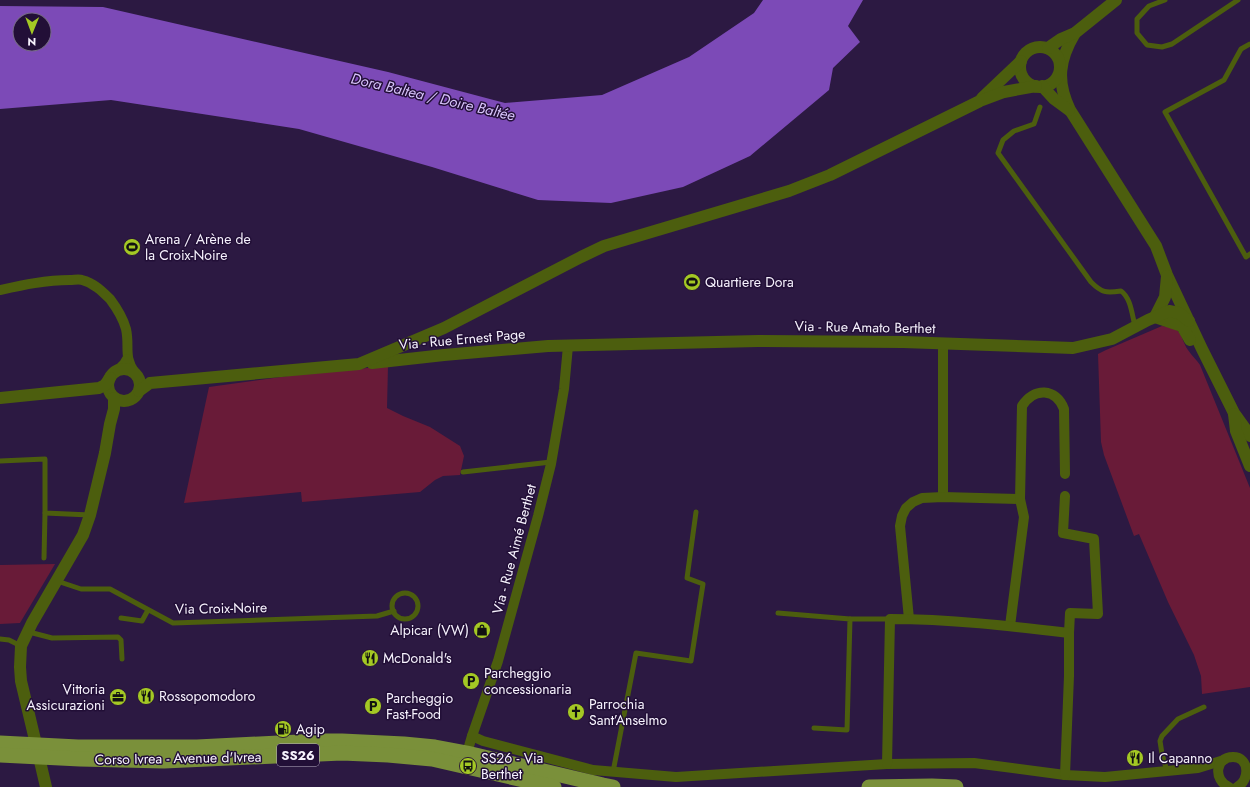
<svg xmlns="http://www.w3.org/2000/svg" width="1250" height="787" font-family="Jost,sans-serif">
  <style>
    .green { fill: #691b38 }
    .water { fill: #7c4ab7; fill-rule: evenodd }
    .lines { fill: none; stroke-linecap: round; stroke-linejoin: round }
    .service { stroke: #4c5e0e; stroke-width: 5 }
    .minor { stroke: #4c5e0e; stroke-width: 10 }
    .tertiary { stroke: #4c5e0e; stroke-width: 12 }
    .primary { stroke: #7a903a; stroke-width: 15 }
    .labels { text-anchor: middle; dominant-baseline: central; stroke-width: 3; stroke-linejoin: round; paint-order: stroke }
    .shield { fill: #220f37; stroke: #b7afc2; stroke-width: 1 }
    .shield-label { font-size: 13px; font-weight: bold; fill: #f7f3fe }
    .poi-label { font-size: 14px; fill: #f7f3fe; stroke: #220f37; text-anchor: start }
    .street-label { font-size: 14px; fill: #f7f3fe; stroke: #220f37 }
    .water-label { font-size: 15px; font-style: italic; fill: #d6c2f9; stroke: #220f37 }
  </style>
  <rect width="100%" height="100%" fill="#2c1942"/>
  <g class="green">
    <path d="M1162 326C1184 328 1179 336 1188 350 1192 356 1197 360 1200 365L1250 488V687L1202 694 1201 676 1194 655 1168 602 1139 534 1134 536 1104 455 1101 442 1098 354 1106 350Z"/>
    <polygon points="388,366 387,408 403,416 430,427 460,446 464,456 460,475 443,476 435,480 420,492 302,502 301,492 184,503 209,387 295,375"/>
    <polygon points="55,564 20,623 0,624 0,565"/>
  </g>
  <path class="water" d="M763 0H863L848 26 860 42 833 68 829 90 750 156 683 187 611 203 538 200 432 167 299 129 111 100 0 109V6L103 7 388 72 505 103 602 95 689 57 754 13ZM20 20H44V44H20Z"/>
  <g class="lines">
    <g class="service">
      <polyline points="1165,0 1149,6 1137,19 1137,33 1147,45 1162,47 1172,44 1238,0"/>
      <polyline points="1250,44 1241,49 1224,80 1165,112 1246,257 1250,254"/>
      <path d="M1040 107 1034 124 1014 131 1003 140 998 153 1091 282C1102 293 1106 293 1121 291 1131 298 1132 315 1135 326"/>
      <polyline points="0,461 45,459 45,513 90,515"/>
      <polyline points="463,472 551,462"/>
      <polyline points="44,558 45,513"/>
      <polyline points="57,581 81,589 110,589 173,623 377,616 394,611"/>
      <circle cx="405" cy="606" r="13"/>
      <polyline points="778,613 850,619 847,730 814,728"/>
      <polyline points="121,618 142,621 148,610"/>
      <polyline points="850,619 890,619"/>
      <polyline points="29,632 52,638 118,637 121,640 122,659"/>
      <polyline points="0,639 9,640 21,646"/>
      <polyline points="1167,771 1162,754 1160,741 1162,736 1178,719 1204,707"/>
      <polyline points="613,772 636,653 691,661 703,584 687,578 696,512"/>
    </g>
    <g class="minor">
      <path d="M0 290C23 285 46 280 70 280 74 280 79 279 82 280 94 283 102 291 110 299 116 307 123 318 126 329 130 347 123 356 135 373"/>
      <polyline points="943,343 943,497"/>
      <polyline points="118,370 124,364 127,359"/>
      <polyline points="1065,496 1063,533 1094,539 1098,614 1070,613 1069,633"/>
      <polyline points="909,619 900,526 902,516 906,508 913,502 922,498 943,497 1020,499"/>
      <path d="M1010 626 1024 517 1020 499 1022 406C1034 387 1056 388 1064 409L1065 474"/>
      <polyline points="472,736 483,741 593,770 676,777 887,764 974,763 1065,775 1105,777 1198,768 1224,760"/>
      <polyline points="467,753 472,736 498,661 538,516 551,464 564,389 568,346"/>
      <path d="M887 764 890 619C950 619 1010 626 1069 633V676L1065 775"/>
      <path d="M1229 787C1213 780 1215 757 1233 757 1250 757 1250 781 1237 787"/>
    </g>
    <g class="tertiary">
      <path d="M1075 33C1059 60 1056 81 1070 110L1156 246 1167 275 1202 349 1234 413 1247 431 1250 436"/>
      <circle cx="1040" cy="67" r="20"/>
      <polyline points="1048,48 1061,39 1075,33 1116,0"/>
      <polyline points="1042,86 1054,99 1069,110"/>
      <polyline points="982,98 1021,61"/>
      <polyline points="1155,317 1182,326 1190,340"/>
      <polyline points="1155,317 1165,297 1167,276"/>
      <polyline points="372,363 444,355 548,346 758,341 903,342 1073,348 1112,339 1148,320 1169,311 1179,313 1189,321"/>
      <circle cx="124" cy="385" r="16"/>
      <polyline points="139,391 150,383 359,364 444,328 581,257 604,246 789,191 830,175 980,101 1004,92 1036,86"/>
      <polyline points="0,398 99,388 105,385 110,378"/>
      <polyline points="1234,414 1236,431 1250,466"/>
      <polyline points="36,744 21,681 20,667 21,646 32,623 83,535 90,515 105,453 110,424 114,409 114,398"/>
      <polyline points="39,757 46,787"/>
    </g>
    <g class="primary">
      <polyline points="0,743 78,747 197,747 319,741 342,741 404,744 435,747 467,753 603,785 613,787"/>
      <polyline points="0,755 80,759 164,761 342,753 388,755 432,759 554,787"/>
      <polyline points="869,787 932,786 956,787"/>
    </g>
  </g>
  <defs>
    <g id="stadium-disc" transform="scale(0.9)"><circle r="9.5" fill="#a4c824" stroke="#220f37"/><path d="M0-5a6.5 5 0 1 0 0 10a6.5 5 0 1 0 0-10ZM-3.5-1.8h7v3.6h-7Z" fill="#111"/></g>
    <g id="shop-disc" transform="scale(0.9)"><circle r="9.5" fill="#a4c824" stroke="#220f37"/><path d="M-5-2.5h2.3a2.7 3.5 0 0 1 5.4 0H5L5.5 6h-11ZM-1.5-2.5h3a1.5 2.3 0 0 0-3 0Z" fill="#111"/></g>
    <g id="restaurant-disc" transform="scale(0.9)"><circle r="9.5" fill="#a4c824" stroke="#220f37"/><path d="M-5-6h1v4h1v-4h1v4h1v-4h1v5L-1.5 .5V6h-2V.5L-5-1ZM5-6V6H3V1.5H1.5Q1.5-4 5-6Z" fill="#111"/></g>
    <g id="parking-disc" transform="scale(0.9)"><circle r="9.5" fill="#a4c824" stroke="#220f37"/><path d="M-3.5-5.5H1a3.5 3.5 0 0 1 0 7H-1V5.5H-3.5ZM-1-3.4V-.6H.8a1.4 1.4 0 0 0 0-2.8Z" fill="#111"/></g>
    <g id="office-disc" transform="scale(0.9)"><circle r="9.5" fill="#a4c824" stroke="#220f37"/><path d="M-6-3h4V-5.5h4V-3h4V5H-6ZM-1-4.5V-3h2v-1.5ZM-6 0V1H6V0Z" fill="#111"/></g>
    <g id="church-disc" transform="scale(0.9)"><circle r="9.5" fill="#a4c824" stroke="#220f37"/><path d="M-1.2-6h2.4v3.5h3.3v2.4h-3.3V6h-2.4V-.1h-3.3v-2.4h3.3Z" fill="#111"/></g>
    <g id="fuel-disc" transform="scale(0.9)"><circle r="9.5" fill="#a4c824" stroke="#220f37"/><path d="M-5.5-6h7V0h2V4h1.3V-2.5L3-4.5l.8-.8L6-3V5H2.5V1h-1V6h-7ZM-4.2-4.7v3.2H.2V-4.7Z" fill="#111"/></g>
    <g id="bus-disc" transform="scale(0.9)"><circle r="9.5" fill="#a4c824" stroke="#220f37"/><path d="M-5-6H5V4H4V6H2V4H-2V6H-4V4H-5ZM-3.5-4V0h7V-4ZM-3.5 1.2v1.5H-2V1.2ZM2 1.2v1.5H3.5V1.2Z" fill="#111"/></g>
  </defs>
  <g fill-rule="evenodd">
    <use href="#stadium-disc" x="132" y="247"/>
    <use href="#stadium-disc" x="692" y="282"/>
    <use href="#shop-disc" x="482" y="630"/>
    <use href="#restaurant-disc" x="370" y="658"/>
    <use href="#parking-disc" x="471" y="681"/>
    <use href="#restaurant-disc" x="146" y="696"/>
    <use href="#office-disc" x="118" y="697"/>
    <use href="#parking-disc" x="373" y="706"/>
    <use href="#church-disc" x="576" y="712"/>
    <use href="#fuel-disc" x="283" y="729"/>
    <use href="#restaurant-disc" x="1135" y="758"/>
    <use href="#bus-disc" x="468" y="766"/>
  </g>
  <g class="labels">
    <rect class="shield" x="277" y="744" width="42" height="22" rx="3"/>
    <g class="shield-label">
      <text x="298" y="755">SS26</text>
    </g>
    <g class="poi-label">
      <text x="145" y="239">Arena / Arène de<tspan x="145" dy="16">la Croix-Noire</tspan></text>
      <text x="705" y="282">Quartiere Dora</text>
      <text x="469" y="630" text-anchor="end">Alpicar (VW)</text>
      <text x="383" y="658">McDonald's</text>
      <text x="484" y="673">Parcheggio<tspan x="484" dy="16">concessionaria</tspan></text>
      <text x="105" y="689" text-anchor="end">Vittoria<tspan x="105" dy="16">Assicurazioni</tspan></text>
      <text x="159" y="696">Rossopomodoro</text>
      <text x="386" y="698">Parcheggio<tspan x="386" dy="16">Fast-Food</tspan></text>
      <text x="589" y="704">Parrochia<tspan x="589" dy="16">Sant’Anselmo</tspan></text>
      <text x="296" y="729">Agip</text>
      <text x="481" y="758">SS26 - Via<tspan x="481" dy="16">Berthet</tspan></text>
      <text x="1148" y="758">Il Capanno</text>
    </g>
    <g class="street-label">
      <text transform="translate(865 327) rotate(1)">Via - Rue Amato Berthet</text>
      <text transform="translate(462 339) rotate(-5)">Via - Rue Ernest Page</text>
      <text transform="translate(514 549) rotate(-75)">Via - Rue Aimé Berthet</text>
      <text transform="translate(221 608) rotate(-1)">Via Croix-Noire</text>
      <text transform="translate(178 758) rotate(-1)">Corso Ivrea - Avenue d'Ivrea</text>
    </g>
    <g class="water-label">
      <text transform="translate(433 97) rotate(13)">Dora Baltea / Doire Baltée</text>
    </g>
  </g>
  <g transform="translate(32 32) rotate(181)"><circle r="19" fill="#220f37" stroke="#776a87"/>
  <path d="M0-3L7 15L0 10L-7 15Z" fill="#a4c824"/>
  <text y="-6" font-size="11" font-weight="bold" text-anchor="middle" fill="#f7f3fe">N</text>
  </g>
</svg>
